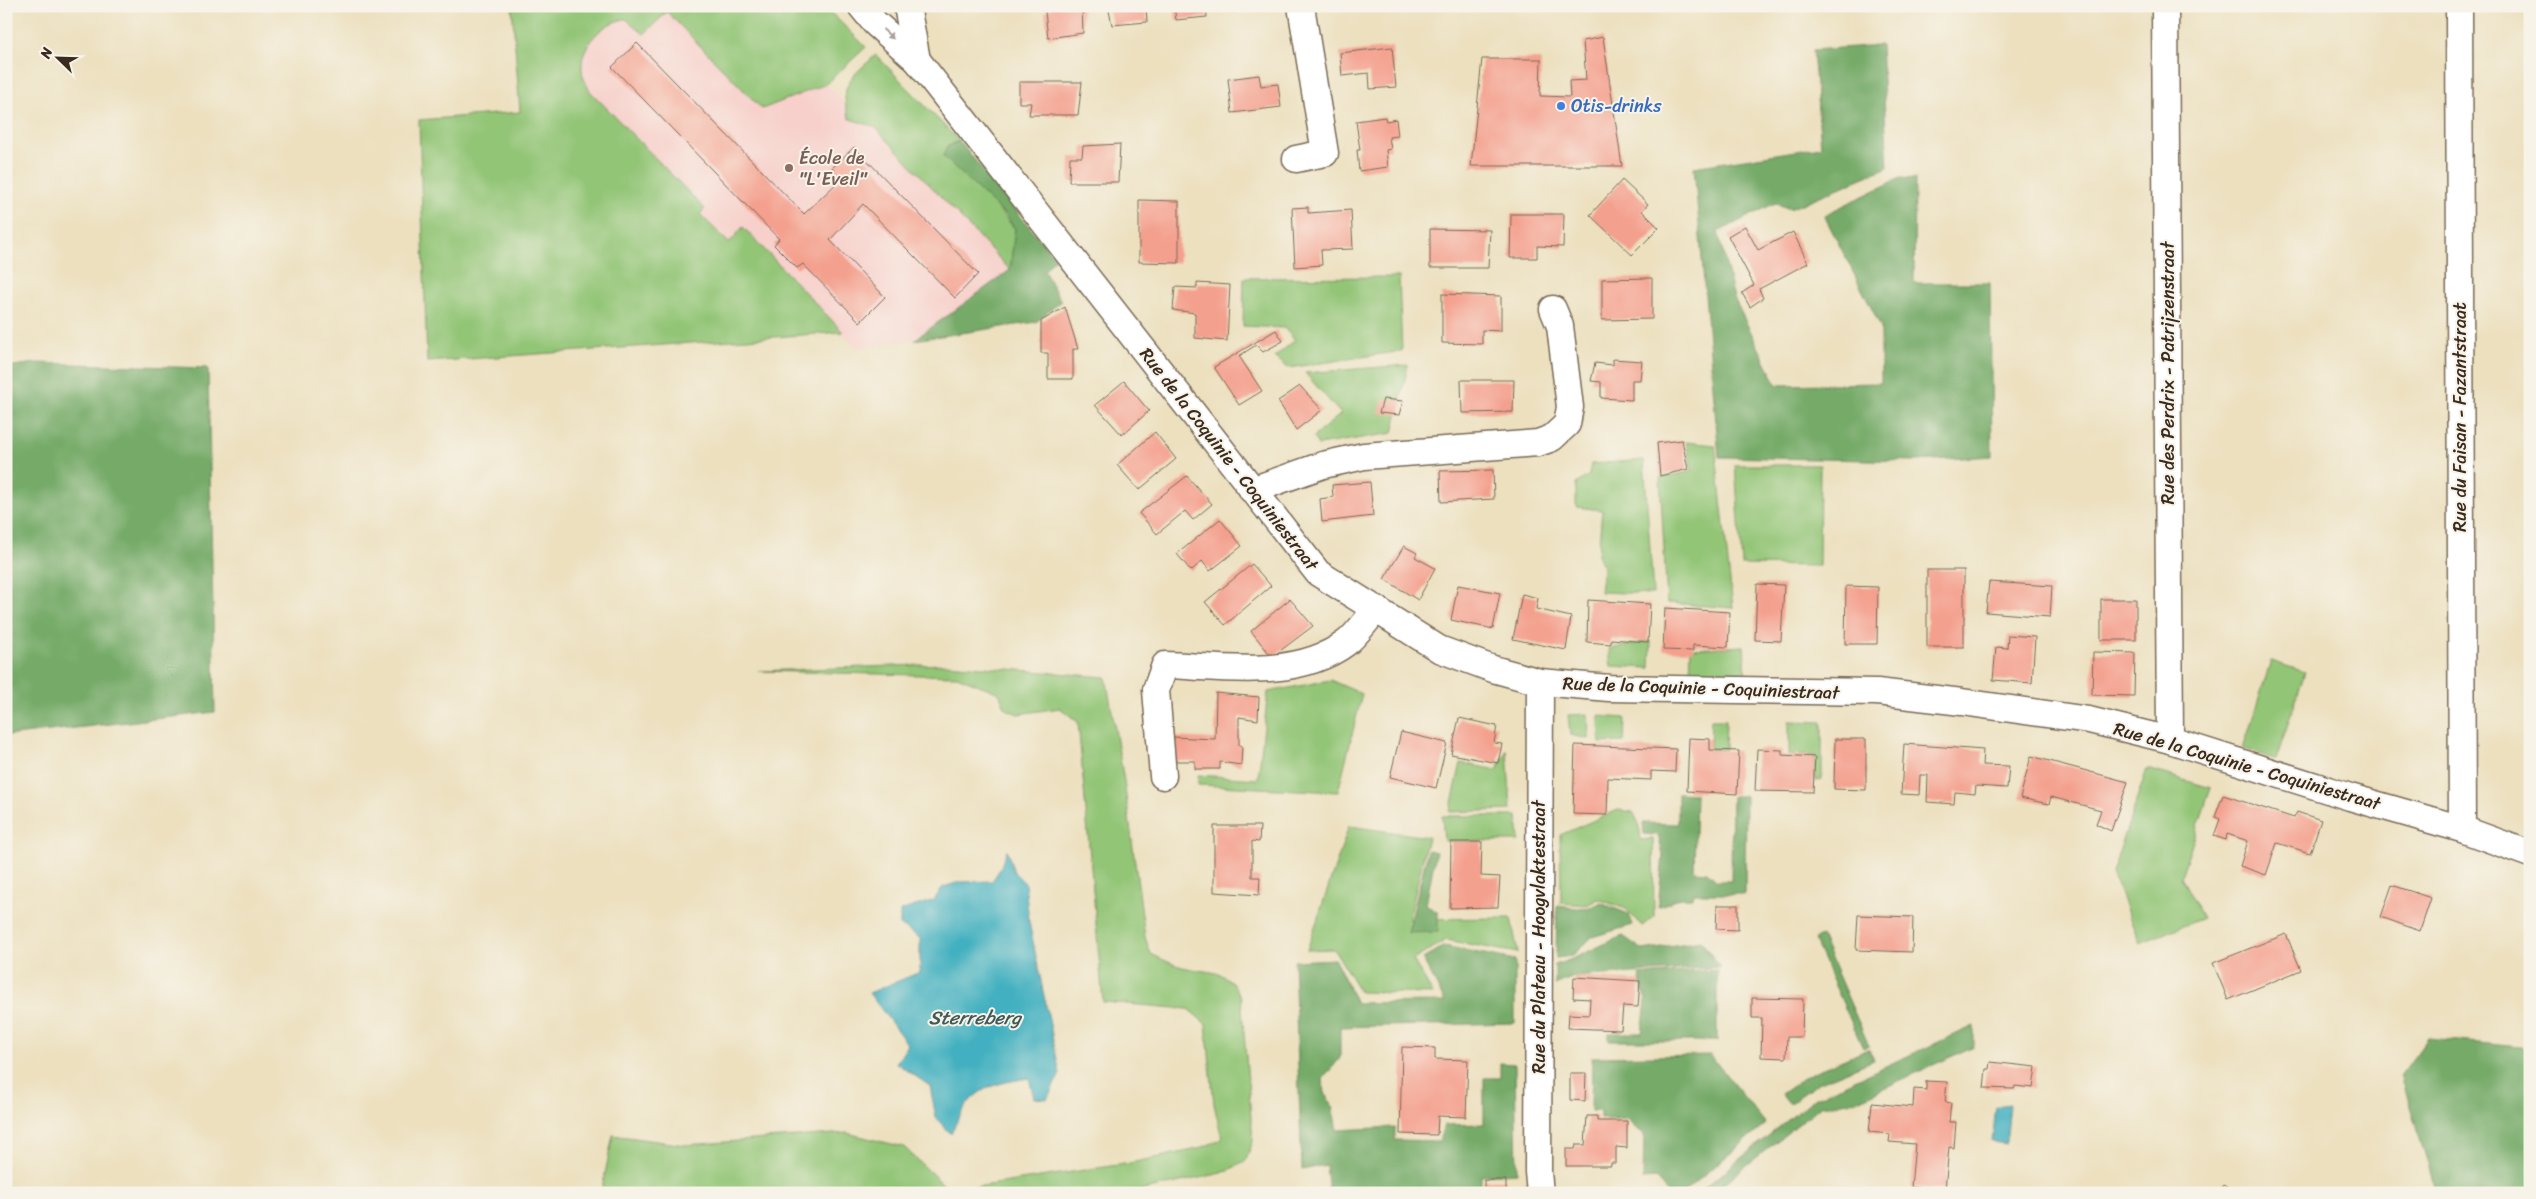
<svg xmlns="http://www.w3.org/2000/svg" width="2536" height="1199" font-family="Sriracha,sans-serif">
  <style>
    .built { fill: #f7d0cb }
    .green { fill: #92c576; stroke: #66784a }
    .forest { fill: #75aa67; stroke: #586a42 }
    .water { fill: #43b0c0; stroke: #3f6d6f }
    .building { fill: #f4a08e }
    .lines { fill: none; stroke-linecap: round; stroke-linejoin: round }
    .minor-casing { stroke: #796a56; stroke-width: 29 }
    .minor { stroke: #fff; stroke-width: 26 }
    .oneway { fill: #a79f9a }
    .shop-dot { fill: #3f7fe0; stroke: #f7f3e8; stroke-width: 2 }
    .education-dot { fill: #8d6e63; stroke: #f7f3e8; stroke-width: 2 }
    .labels { text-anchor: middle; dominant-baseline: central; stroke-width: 4; stroke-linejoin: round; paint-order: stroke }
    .shop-label { font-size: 18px; fill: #366cbe; stroke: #f7f3e8; text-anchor: start }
    .education-label { font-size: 18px; fill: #785e54; stroke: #f7f3e8; text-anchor: start }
    .street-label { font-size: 18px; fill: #3b2a1e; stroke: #f7f3e8 }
    .water-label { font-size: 19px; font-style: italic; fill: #3e5957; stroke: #f7f3e8 }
  </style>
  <rect width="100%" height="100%" fill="#f7f3e8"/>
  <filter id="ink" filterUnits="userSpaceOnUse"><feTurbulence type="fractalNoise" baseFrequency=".02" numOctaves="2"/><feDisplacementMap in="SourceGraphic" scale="10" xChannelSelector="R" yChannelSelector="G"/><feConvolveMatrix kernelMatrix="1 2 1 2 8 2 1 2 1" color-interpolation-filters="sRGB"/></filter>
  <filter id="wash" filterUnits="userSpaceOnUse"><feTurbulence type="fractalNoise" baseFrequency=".0096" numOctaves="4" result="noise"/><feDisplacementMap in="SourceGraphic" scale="20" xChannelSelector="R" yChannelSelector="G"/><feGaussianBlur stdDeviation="1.12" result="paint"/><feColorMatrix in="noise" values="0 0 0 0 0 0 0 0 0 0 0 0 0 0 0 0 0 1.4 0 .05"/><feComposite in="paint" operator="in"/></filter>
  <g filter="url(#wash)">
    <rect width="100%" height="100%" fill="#ece0bf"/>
    <polygon class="built" points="667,12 762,109 826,84 843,101 850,119 875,127 1010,270 914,340 856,348 743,228 729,243 699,213 704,208 590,91 583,77 581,66 585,52 594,36 619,20 626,19 633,23"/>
    <g class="green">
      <path d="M512 6H824L866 47 826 84 762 109 667 12 644 34 626 19C604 21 580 45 582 68 582 77 586 83 590 91L705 209 700 214 729 243 743 227 843 332 427 362 419 120 520 112Z"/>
      <path d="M876 55 959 141 947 147 1015 229 1010 270 875 127 850 119C837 85 851 77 876 55Z"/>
      <polygon points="1399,277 1402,351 1288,368 1275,357 1295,340 1284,328 1243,326 1244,278"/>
      <polygon points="1408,365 1393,433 1318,445 1313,437 1341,414 1305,373"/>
      <polygon points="1686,442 1715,445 1733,608 1667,603 1660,478 1692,471"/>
      <polygon points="1644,460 1653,594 1600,592 1603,567 1598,555 1602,510 1576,507 1576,484 1589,475 1591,464"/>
      <polygon points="1735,465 1820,465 1819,566 1742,565"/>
      <polygon points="1651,641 1650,668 1611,666 1609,649"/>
      <polygon points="1744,646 1746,678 1690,676 1691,649"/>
      <polygon points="2271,661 2305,672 2276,760 2243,748"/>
      <path d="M946 664 1106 677 1124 781 1145 937 1151 954C1162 959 1175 966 1187 968 1214 974 1226 968 1241 997L1253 1141 1245 1162 1222 1173 1130 1193H601L613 1135 685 1145 847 1133 904 1147 950 1191 1130 1163 1198 1149 1222 1139 1214 1104 1206 1024 1188 1009 1103 1002 1078 722 1060 708 1018 714 1006 709 999 693 957 676 758 671Z"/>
      <polygon points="1330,680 1362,694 1338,792 1198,785 1198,775 1258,779 1268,692"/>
      <polygon points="1588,714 1589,739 1570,735 1568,715"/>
      <polygon points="1599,716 1625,718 1624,742 1600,743"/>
      <polygon points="1711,720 1726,720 1725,749 1710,750"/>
      <polygon points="1789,721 1822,722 1822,780 1816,781 1815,756 1789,754"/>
      <polygon points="1507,750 1511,810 1450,812 1461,763 1497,770"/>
      <polygon points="2147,769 2211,788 2181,877 2203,918 2140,943 2112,873"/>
      <polygon points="1618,810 1633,812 1639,824 1641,840 1653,839 1654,917 1642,926 1626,909 1598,899 1587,905 1561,903 1560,835"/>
      <polygon points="1442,816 1517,816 1519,841 1444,841"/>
      <polygon points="1349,826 1428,837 1409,919 1511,918 1518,953 1446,940 1413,960 1433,994 1360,992 1334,949 1307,950"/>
    </g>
    <g class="forest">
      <polygon points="1881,45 1888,167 1790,209 1775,203 1718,232 1734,298 1777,385 1881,383 1881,327 1824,215 1900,178 1915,179 1914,283 1990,283 1992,456 1917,461 1719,457 1694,167 1821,147 1813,50"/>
      <polygon points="959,141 1055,258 1044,271 1061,301 1036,322 914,340 1010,270 1015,229 1006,216 943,156 947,147"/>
      <polygon points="36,363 208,368 215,712 6,736 6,367"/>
      <polygon points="1678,793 1696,794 1694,871 1707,872 1717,881 1731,881 1732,796 1746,796 1745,894 1693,894 1693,898 1680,898 1658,907 1663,855 1658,835 1644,834 1643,823 1678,824"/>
      <polygon points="1428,850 1436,852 1426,904 1438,913 1438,932 1408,933"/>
      <polygon points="1600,903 1629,914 1633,925 1592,937 1572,956 1556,958 1557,906 1587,909"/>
      <path d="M1623 936 1643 950 1701 941 1720 967 1574 977 1555 985V965C1579 958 1599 945 1623 936Z"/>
      <polygon points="1821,936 1869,1046 1863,1048 1814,939"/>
      <polygon points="1444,946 1515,960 1515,1023 1340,1027 1340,1058 1323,1079 1324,1093 1332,1105 1337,1130 1395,1127 1395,1140 1439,1141 1444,1125 1484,1124 1484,1078 1500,1078 1500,1063 1515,1064 1517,1173 1481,1175 1481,1193 1329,1193 1326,1165 1302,1170 1294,961 1335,959 1356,1003 1445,1002 1423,959"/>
      <polygon points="1717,970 1717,1041 1609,1041 1609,1033 1642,1033 1646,1001 1639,975"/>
      <polygon points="1974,1026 1974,1046 1856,1101 1821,1106 1712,1193 1698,1193 1815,1098"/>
      <polygon points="2428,1038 2530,1048 2530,1193 2437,1193 2400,1076"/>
      <polygon points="1869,1049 1874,1060 1818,1083 1789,1104 1781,1094 1811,1073"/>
      <polygon points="1710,1055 1766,1124 1682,1193 1668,1193 1655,1178 1643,1179 1644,1134 1632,1125 1629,1119 1600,1119 1600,1111 1591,1111 1592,1057"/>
    </g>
    <g class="water">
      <path d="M1007 850 1014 872 1025 883 1029 922 1060 1074 1047 1099 1034 1098 1029 1078C984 1085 970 1090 951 1134L936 1118 930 1086 896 1063 908 1045 869 993 920 972V938L900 925V911L934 900 943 887 960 882 992 881 1000 869Z"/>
      <polygon points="2010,1105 2006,1144 1992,1142 1996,1107"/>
    </g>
    <g id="blocks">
      <g class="building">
        <polygon points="1052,6 1082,6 1083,33 1048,38 1045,12 1052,8"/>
        <polygon points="1108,6 1146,6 1147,22 1112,25"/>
        <polygon points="1174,6 1206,6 1207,17 1176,20"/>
        <polygon points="1231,6 1259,6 1259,7 1232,12"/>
        <polygon points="1603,37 1622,166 1471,166 1482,59 1541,59 1540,96 1570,97 1569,81 1586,80 1583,41"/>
        <polygon points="637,43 804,214 839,181 832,168 854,147 978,274 955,298 863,204 830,240 885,297 860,322 803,264 797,268 774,245 779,239 612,67"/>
        <polygon points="1392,47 1396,87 1370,89 1369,73 1342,76 1340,53"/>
        <polygon points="1259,75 1261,86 1278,84 1281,107 1232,113 1228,79"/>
        <polygon points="1019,82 1082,82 1078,115 1029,115 1031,103 1019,103"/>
        <polygon points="1385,117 1386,121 1396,119 1398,136 1389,137 1391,149 1386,150 1388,167 1359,171 1357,150 1360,150 1356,121"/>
        <polygon points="1120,144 1118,182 1069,182 1070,157 1082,157 1083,146"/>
        <polygon points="1622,180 1648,204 1642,211 1659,228 1632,255 1590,215"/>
        <polygon points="1139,200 1179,201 1179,263 1139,262"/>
        <polygon points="1308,207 1308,213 1351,210 1353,249 1321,250 1322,265 1295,267 1292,208"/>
        <polygon points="1511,214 1564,214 1563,247 1537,246 1537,258 1510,258"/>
        <polygon points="1745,226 1758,250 1793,232 1808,263 1759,289 1763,298 1750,307 1742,293 1754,285 1728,236"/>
        <polygon points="1430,229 1490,230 1488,268 1430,268"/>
        <polygon points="1652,278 1652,319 1602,320 1602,279"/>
        <polygon points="1197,283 1230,285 1227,341 1195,338 1195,313 1173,310 1175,287 1197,288"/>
        <polygon points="1442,294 1501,296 1501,331 1482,330 1482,344 1442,343"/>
        <polygon points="1065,307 1078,349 1073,349 1073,379 1048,379 1048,353 1041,353 1041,321"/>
        <polygon points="1276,330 1283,341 1263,352 1256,345 1239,356 1262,391 1239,405 1214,367"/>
        <polygon points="1613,359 1642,361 1640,380 1632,380 1632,400 1601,398 1601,382 1591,381 1595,363 1613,365"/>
        <polygon points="1461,380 1514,380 1513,412 1462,413"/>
        <polygon points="1124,381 1149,411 1122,435 1095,405"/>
        <polygon points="1300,386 1322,410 1296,430 1278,401"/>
        <polygon points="1383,399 1403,401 1399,415 1379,413"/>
        <polygon points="1155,432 1176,459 1139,490 1117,465"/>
        <polygon points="1682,440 1688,469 1660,476 1657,443"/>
        <polygon points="1493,470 1494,499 1441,502 1440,471"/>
        <polygon points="1187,476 1212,504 1193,520 1185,511 1157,534 1139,513"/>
        <polygon points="1370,482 1373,516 1322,522 1320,499 1333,497 1332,485"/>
        <polygon points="1220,519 1242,546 1210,571 1202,561 1191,571 1177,554"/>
        <polygon points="1404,546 1417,553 1415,557 1435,568 1418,600 1384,579"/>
        <polygon points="1252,564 1271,586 1225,625 1205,602"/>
        <rect x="1927" y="570" width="37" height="77"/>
        <polygon points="1989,582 2052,586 2050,617 1986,612"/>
        <polygon points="1757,584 1784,585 1781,641 1755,640"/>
        <polygon points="1458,585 1500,593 1493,629 1451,620"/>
        <polygon points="1846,586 1878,587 1877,644 1845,644"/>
        <polygon points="1522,594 1538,598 1536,609 1571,617 1566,650 1513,639"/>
        <polygon points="1290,599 1313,626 1272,657 1251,631"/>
        <rect x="2101" y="599" width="35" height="41"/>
        <polygon points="1588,600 1650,604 1648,642 1611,639 1611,644 1587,642"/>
        <polygon points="1665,608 1730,612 1728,647 1693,645 1693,651 1663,650"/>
        <polygon points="2008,635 2035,637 2032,683 1993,680 1996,647 2007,648"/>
        <polygon points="2093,652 2135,653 2134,696 2092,695"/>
        <polygon points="1216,693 1259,697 1258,720 1239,717 1239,745 1242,746 1241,765 1220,762 1220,769 1195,769 1195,761 1172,761 1172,737 1215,739"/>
        <polygon points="1459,718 1497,726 1494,743 1502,744 1498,763 1451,754"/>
        <polygon points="1401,732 1447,743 1436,788 1390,777"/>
        <polygon points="1689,738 1710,739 1710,750 1739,751 1737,794 1687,791"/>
        <polygon points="1835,739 1866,739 1866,790 1834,789"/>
        <polygon points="1904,744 1983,750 1982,765 2009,766 2007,788 1976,786 1975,794 1955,792 1954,804 1927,802 1928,775 1920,775 1919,795 1901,794"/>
        <polygon points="1575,745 1676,749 1675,772 1651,771 1651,780 1608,778 1607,815 1573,814"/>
        <polygon points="1757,749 1782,750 1782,755 1815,757 1813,792 1755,791"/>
        <polygon points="2031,756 2128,782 2111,831 2096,824 2101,810 2051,797 2049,804 2020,798"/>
        <polygon points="2223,795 2294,818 2297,812 2321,820 2310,853 2277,843 2266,875 2240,866 2248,841 2227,834 2226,840 2214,836 2220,819 2215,817"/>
        <polygon points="1214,826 1260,826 1259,842 1252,841 1252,877 1260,877 1259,895 1214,892"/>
        <polygon points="1451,842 1482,842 1481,876 1500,877 1498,907 1450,908"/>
        <polygon points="2392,885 2431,898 2420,931 2381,917"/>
        <polygon points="1717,905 1738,905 1738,930 1716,929"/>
        <polygon points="1858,915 1913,917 1912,952 1856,950"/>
        <polygon points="2286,934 2301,970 2228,1000 2213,963"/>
        <polygon points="1574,977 1640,981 1638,1007 1623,1006 1621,1030 1568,1028 1569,1014 1589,1015 1590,999 1573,998"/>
        <polygon points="1752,998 1803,999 1802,1037 1787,1037 1786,1058 1761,1057 1762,1018 1752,1018"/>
        <polygon points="1402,1047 1435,1048 1435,1059 1468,1060 1466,1117 1438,1116 1437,1135 1400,1134"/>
        <polygon points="1990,1062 2036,1067 2033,1088 2015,1086 2014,1089 1984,1088 1986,1069 1989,1069"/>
        <polygon points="1570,1073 1586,1073 1585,1101 1570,1100"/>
        <polygon points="1926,1081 1947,1082 1945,1102 1951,1103 1949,1122 1956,1122 1954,1148 1949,1147 1945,1190 1911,1187 1915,1144 1889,1142 1890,1134 1869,1132 1872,1103 1913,1107 1914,1089 1926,1090"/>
        <polygon points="1587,1116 1597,1116 1597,1121 1627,1121 1627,1148 1616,1147 1616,1163 1611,1163 1611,1166 1566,1166 1566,1149 1575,1149 1576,1145 1585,1145"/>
        <rect x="1484" y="1180" width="22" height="12"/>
        <polygon points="2223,1185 2237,1193 2218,1193"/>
      </g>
    </g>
  </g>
  <g filter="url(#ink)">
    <use href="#blocks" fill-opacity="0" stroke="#796a56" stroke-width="1"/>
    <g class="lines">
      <g class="minor-casing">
        <g id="minor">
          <polyline points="861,6 875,23 917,60 1318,573 1439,649 1493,669 1540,682 1609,688 1877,692 1962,702 2089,720 2170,740 2350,797 2462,829 2530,854"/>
          <polyline points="907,6 917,60"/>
          <polyline points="2165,6 2170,740"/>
          <polyline points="2459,6 2462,829"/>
          <polyline points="1296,159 1325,153 1301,6"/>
          <polyline points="1252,490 1323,465 1364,456 1538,443 1552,438 1567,424 1570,407 1560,326 1553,309"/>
          <path d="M1163 776 1156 690 1165 665C1223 667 1296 680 1346 643 1357 635 1367 619 1377 609"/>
          <polyline points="1540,1193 1538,1172 1540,682"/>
        </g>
      </g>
      <use href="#minor" class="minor"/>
    </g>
    <defs><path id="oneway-solid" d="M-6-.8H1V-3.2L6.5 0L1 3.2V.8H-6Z" transform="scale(1.25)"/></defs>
    <use class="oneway" href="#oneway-solid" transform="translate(888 34) rotate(42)"/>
  </g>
  <circle class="shop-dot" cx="1561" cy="106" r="5"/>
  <circle class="education-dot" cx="789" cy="168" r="5"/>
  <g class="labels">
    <g class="shop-label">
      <text x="1571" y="106">Otis-drinks</text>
    </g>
    <g class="education-label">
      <text x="799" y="158">École de<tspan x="799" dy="21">"L'Eveil"</tspan></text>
    </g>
    <g class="street-label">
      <text transform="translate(2168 373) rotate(-90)">Rue des Perdrix - Patrijzenstraat</text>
      <text transform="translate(2460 417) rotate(-90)">Rue du Faisan - Fazantstraat</text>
      <text transform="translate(1229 459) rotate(52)">Rue de la Coquinie - Coquiniestraat</text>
      <text transform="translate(1701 688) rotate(2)">Rue de la Coquinie - Coquiniestraat</text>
      <text transform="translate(2247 766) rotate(16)">Rue de la Coquinie - Coquiniestraat</text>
      <text transform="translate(1539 937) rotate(-90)">Rue du Plateau - Hoogvlaktestraat</text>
    </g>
    <g class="water-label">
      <text x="975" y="1017">Sterreberg</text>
    </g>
  </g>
  <rect width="2536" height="1199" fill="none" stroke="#f7f3e8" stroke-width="25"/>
  <g transform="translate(58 58) rotate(293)" stroke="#f7f3e8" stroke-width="4" paint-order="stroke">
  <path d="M0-4L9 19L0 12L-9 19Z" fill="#3b2a1e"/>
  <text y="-8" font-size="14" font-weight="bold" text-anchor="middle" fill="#3b2a1e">N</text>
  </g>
</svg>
